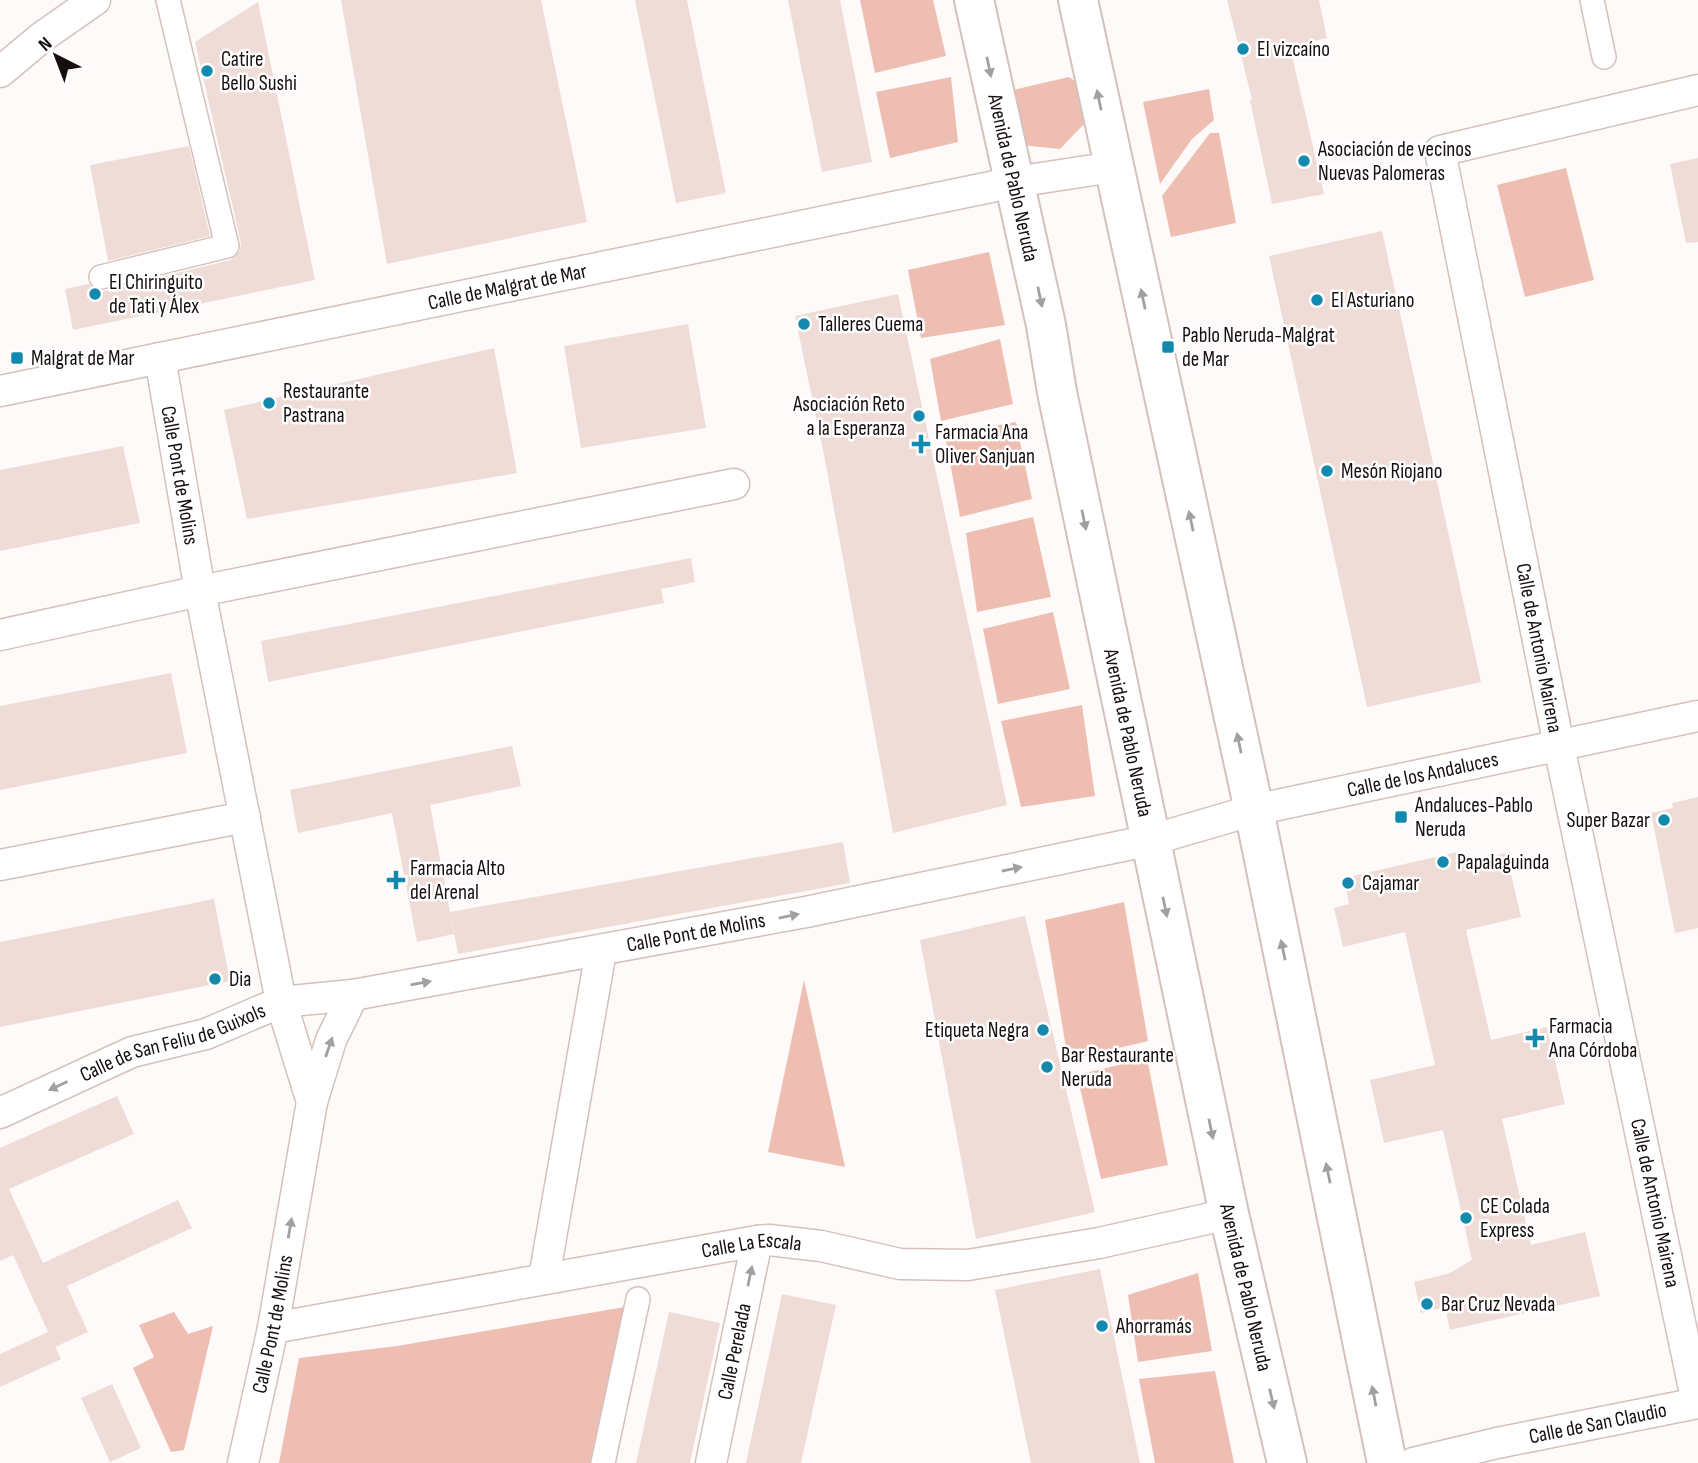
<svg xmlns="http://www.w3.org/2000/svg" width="1698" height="1463" font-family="'Sofia Sans Condensed',sans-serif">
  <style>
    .green { fill: #efbeb2 }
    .building { fill: #efdcd7 }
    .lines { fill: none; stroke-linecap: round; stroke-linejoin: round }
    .pedestrian-casing { stroke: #d3c1bc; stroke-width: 26 }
    .minor-casing { stroke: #d3c1bc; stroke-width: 33 }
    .primary-casing { stroke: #d3c1bc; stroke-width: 42 }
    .pedestrian { stroke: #fff; stroke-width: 23 }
    .minor { stroke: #fff; stroke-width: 30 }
    .primary { stroke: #fff; stroke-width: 38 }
    .oneway { fill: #a29f9f }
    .poi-dot { fill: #1389ad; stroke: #fff; stroke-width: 2.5 }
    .labels { text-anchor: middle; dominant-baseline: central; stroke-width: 5; stroke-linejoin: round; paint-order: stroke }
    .poi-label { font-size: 21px; fill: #160f0e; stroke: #fff; text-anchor: start }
    .street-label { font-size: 21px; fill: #160f0e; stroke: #fff }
  </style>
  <rect width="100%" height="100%" fill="#fefaf9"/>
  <g class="green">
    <polygon points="860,0 933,0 946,56 875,73"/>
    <polygon points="951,77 958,142 890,158 876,92"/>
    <polygon points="1069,77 1079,84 1085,123 1060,149 1020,145 1009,91"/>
    <polygon points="1209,89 1214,120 1192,139 1160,184 1143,102"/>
    <polygon points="1210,133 1219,133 1236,223 1171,237 1162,196"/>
    <polygon points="1566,168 1594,280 1525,297 1497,185"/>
    <polygon points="989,252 1005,325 921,338 908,270"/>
    <polygon points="1000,339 1013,404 941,421 930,359"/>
    <polygon points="1016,422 1032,499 960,517 945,435"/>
    <polygon points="1033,517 1051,597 977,612 966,533"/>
    <polygon points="1053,612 1070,689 998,704 983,629"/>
    <polygon points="1082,705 1095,796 1021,807 1001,721"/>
    <polygon points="1124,902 1148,1041 1068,1060 1045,920"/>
    <polygon points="804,980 845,1167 768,1152"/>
    <polygon points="1147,1058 1168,1165 1101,1179 1077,1075"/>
    <polygon points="1198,1273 1212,1351 1138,1362 1128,1295"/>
    <polygon points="648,1303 612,1463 279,1463 299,1358 397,1346"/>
    <polygon points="174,1312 188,1334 213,1326 184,1450 171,1452 133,1368 154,1357 139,1325"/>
    <polygon points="1215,1371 1234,1463 1155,1463 1139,1379"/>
  </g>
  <g class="building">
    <polygon points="341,0 541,0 587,222 387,264"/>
    <polygon points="635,0 687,0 726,193 676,203"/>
    <polygon points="788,0 840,0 872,162 822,172"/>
    <polygon points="1227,0 1319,0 1327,38 1290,47 1324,194 1272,204 1250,100 1252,99"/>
    <polygon points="258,2 315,280 73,330 65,289 89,284 96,290 104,291 230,260 240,251 241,243 195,42"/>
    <polygon points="189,146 210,236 108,261 90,165"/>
    <polygon points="1698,158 1698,242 1686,243 1670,164"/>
    <polygon points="1382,231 1481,682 1367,707 1269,256"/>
    <polygon points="898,294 1007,805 893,833 825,460 795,316"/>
    <polygon points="688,324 706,428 581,448 564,346"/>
    <polygon points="494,348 517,473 247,519 224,410"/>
    <polygon points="123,446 140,523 0,551 0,470"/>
    <polygon points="691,558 695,582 661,589 664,603 268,682 261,641"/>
    <polygon points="171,673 187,753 0,790 0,706"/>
    <polygon points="512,746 521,786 430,805 454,934 417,942 392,813 298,833 290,790"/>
    <polygon points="1698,797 1698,928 1675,933 1651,813 1673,808 1672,803"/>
    <polygon points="843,842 850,883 458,954 450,912"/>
    <polygon points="1457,852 1460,864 1506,853 1521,917 1466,930 1491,1040 1547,1027 1565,1104 1502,1119 1531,1245 1585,1232 1600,1296 1450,1330 1445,1307 1421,1313 1414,1282 1450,1273 1472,1260 1443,1130 1384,1143 1370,1080 1435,1065 1405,932 1343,947 1334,908 1349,904 1344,878"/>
    <polygon points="214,899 230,981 0,1027 0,942"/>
    <polygon points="1025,916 1095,1212 976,1239 920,940"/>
    <polygon points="117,1096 134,1134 9,1189 43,1263 178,1200 192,1228 67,1286 88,1332 55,1347 13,1255 0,1261 0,1148"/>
    <polygon points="1100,1269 1140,1463 1031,1463 995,1290"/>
    <polygon points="782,1294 836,1305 801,1463 746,1463"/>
    <polygon points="669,1312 720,1323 690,1463 636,1463"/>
    <polygon points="48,1332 61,1359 0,1387 0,1354"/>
    <polygon points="112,1384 141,1448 110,1462 81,1398"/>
  </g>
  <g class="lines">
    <g class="pedestrian-casing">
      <g id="pedestrian">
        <polyline points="1592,0 1604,57"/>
        <polyline points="101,277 227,246 168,0"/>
        <polyline points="603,1463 638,1299"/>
      </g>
    </g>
    <g class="minor-casing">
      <g id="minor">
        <polyline points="0,72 42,37 95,0"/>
        <path id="s1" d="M160 358 200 591 281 1002 312 1102"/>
        <path id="s2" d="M0 391 1015 182 1113 167"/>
        <polyline points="0,635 200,591 734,484"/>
        <polyline points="0,865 245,817"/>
        <path id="s3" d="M0 1113 132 1052 206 1034 281 1002 353 995 806 912 1151 840 1254 810 1698 716"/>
        <polyline points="544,1278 601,951"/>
        <path id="s4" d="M273 1328 757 1241 769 1240 821 1246 900 1264 968 1265 1099 1243 1229 1214"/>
        <polyline points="1697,1403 1559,746 1440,151 1698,90"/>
        <path id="s5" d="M243 1463 273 1328 312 1102 331 1040 353 995"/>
        <path id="s6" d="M711 1463 757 1241"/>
        <path id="s7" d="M1413 1463 1497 1443 1698 1403"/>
      </g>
    </g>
    <g class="primary-casing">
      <g id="primary">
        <path id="s8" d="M974 0 1046 325 1057 392 1229 1214 1287 1463"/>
        <polyline points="1078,0 1254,810 1387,1463"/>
      </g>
    </g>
    <use href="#pedestrian" class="pedestrian"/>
    <use href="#minor" class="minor"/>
    <use href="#primary" class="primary"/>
  </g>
  <defs><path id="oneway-solid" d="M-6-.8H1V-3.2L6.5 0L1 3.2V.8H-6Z" transform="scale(1.75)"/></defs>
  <g class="oneway">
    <use href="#oneway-solid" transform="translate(989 67) rotate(78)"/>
    <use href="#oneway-solid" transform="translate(1099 100) rotate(-102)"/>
    <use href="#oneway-solid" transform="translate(1040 297) rotate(78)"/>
    <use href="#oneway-solid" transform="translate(1143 299) rotate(-102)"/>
    <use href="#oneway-solid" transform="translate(1084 520) rotate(78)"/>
    <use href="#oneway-solid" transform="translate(1191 521) rotate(-102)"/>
    <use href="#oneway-solid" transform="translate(1239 743) rotate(-102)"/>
    <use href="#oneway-solid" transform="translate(1012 869) rotate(-12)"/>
    <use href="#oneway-solid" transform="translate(1165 907) rotate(78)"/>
    <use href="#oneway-solid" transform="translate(789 916) rotate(-11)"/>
    <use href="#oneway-solid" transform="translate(1283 950) rotate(-102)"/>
    <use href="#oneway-solid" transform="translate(421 983) rotate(-10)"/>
    <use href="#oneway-solid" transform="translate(329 1047) rotate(-71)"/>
    <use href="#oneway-solid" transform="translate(58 1086) rotate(155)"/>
    <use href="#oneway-solid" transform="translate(1211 1129) rotate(78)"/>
    <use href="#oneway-solid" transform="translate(1328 1173) rotate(-102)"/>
    <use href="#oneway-solid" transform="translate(290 1228) rotate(-80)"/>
    <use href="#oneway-solid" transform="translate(750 1276) rotate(-78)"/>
    <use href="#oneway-solid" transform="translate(1374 1396) rotate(-101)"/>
    <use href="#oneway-solid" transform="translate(1272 1399) rotate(77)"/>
  </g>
  <g class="poi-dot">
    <circle cx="1243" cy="49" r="7"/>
    <circle cx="207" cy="71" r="7"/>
    <circle cx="1304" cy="161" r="7"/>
    <circle cx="95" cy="294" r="7"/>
    <circle cx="1317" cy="300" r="7"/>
    <circle cx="804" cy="324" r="7"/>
    <rect x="1161" y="340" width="14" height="14" rx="3.5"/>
    <rect x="10" y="351" width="14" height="14" rx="3.5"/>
    <circle cx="269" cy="403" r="7"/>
    <circle cx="919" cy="416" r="7"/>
    <path d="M917.5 433.5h7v7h7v7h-7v7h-7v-7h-7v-7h7z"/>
    <circle cx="1327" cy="471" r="7"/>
    <rect x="1394" y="810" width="14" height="14" rx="3.5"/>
    <circle cx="1664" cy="820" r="7"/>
    <circle cx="1443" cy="862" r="7"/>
    <path d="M392.5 869.5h7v7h7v7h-7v7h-7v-7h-7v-7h7z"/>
    <circle cx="1348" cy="883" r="7"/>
    <circle cx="215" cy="979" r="7"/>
    <circle cx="1043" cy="1030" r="7"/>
    <path d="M1531.5 1027.5h7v7h7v7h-7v7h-7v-7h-7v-7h7z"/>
    <circle cx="1047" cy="1067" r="7"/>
    <circle cx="1466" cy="1218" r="7"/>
    <circle cx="1427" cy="1304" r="7"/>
    <circle cx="1102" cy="1326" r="7"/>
  </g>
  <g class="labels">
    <g class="poi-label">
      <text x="1257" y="49">El vizcaíno</text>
      <text x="221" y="59">Catire<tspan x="221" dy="24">Bello Sushi</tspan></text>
      <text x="1318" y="149">Asociación de vecinos<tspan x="1318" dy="24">Nuevas Palomeras</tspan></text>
      <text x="109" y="282">El Chiringuito<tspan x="109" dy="24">de Tati y Álex</tspan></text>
      <text x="1331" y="300">El Asturiano</text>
      <text x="818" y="324">Talleres Cuema</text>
      <text x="1182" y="335">Pablo Neruda-Malgrat<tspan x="1182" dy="24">de Mar</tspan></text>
      <text x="31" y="358">Malgrat de Mar</text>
      <text x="283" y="391">Restaurante<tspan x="283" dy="24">Pastrana</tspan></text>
      <text x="905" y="404" text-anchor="end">Asociación Reto<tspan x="905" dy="24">a la Esperanza</tspan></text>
      <text x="935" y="432">Farmacia Ana<tspan x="935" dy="24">Oliver Sanjuan</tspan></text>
      <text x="1341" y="471">Mesón Riojano</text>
      <text x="1415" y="805">Andaluces-Pablo<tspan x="1415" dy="24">Neruda</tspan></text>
      <text x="1650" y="820" text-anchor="end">Super Bazar</text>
      <text x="1457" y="862">Papalaguinda</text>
      <text x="410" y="868">Farmacia Alto<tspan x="410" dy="24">del Arenal</tspan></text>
      <text x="1362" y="883">Cajamar</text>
      <text x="229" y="979">Dia</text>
      <text x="1549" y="1026">Farmacia<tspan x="1549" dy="24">Ana Córdoba</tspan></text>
      <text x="1029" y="1030" text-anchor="end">Etiqueta Negra</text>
      <text x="1061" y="1055">Bar Restaurante<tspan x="1061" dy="24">Neruda</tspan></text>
      <text x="1480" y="1206">CE Colada<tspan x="1480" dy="24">Express</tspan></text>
      <text x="1441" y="1304">Bar Cruz Nevada</text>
      <text x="1116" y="1326">Ahorramás</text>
    </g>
    <g class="street-label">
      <text stroke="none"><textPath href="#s8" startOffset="182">Avenida de Pablo Neruda</textPath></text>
      <text stroke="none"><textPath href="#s2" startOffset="518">Calle de Malgrat de Mar</textPath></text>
      <text stroke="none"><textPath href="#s1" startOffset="119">Calle Pont de Molins</textPath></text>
      <text transform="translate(1539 648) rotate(79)">Calle de Antonio Mairena</text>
      <text stroke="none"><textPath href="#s8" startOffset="749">Avenida de Pablo Neruda</textPath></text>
      <text stroke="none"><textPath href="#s3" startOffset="1468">Calle de los Andaluces</textPath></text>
      <text stroke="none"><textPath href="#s3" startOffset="724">Calle Pont de Molins</textPath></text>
      <text stroke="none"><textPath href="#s3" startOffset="187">Calle de San Feliu de Guixols</textPath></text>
      <text transform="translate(1655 1203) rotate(78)">Calle de Antonio Mairena</text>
      <text stroke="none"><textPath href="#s4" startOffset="486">Calle La Escala</textPath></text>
      <text stroke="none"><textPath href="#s8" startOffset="1316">Avenida de Pablo Neruda</textPath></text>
      <text stroke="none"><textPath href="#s5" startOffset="142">Calle Pont de Molins</textPath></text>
      <text stroke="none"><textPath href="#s6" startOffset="114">Calle Perelada</textPath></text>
      <text stroke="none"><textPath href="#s7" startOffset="189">Calle de San Claudio</textPath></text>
    </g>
  </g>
  <g transform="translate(56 56) rotate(318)" stroke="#ffffff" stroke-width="5" paint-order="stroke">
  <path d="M0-5L12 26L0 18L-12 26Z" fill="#160f0e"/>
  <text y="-10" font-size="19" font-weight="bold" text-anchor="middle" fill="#160f0e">N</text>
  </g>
</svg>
